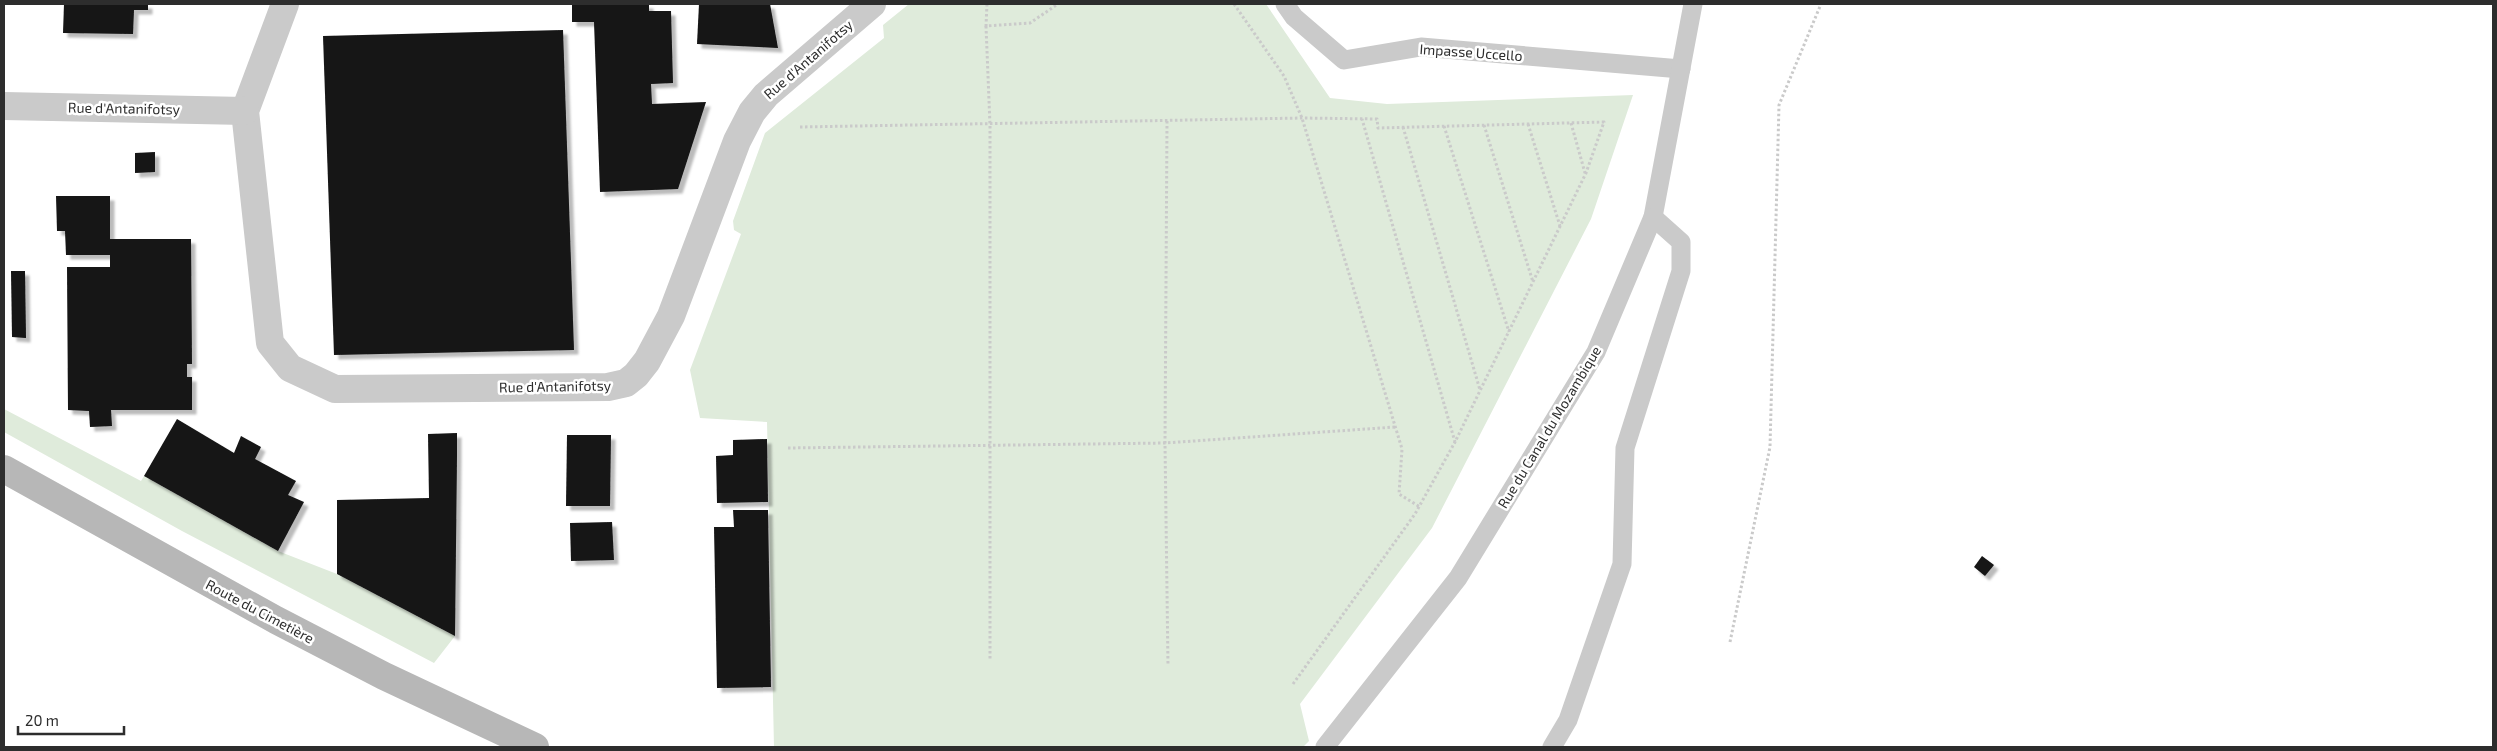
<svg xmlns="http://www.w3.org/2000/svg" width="2497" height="751" font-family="'Exo 2',sans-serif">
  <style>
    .green { fill: #dfebdb }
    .building { fill: #141414; filter: url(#shadow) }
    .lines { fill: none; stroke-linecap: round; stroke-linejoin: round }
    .path { stroke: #cacaca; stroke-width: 3; stroke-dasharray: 2.5 2.5; stroke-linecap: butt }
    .lane { stroke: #cacaca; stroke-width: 19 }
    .street { stroke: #cacaca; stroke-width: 28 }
    .secondary { stroke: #b7b7b7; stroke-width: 28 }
    .labels { text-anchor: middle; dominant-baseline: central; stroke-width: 5; stroke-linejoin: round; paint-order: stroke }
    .street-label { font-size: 14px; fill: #2d2d2d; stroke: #fff }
  </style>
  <defs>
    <filter id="shadow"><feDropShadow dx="4.5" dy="4.5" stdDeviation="1" flood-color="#0004"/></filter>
  </defs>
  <rect width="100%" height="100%" fill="#fff"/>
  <g class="green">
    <polygon points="909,4 1266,4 1330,98 1387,104 1633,95 1591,219 1432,528 1300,704 1309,741 1303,747 774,747 767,422 700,418 690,370 741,234 734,230 733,221 765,133 884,38 883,25"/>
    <polygon points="4,409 141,481 144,476 278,551 337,574 455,636 434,663 182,531 4,432"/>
  </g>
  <g class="building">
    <polygon points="64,4 148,4 148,10 134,10 133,34 63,33"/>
    <polygon points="572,4 649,4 649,11 671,11 673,83 651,84 652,104 706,102 678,189 600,192 594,22 572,22"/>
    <polygon points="699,4 770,4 778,48 697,44"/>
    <polygon points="563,30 574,350 334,355 323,36"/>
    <polygon points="155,152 155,172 135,173 135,153"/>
    <polygon points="56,196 110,196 110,239 191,239 192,364 187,364 187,377 192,377 192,410 111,410 112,426 90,427 89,411 68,410 67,267 110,267 110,255 66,255 65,231 57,231"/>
    <polygon points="11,271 25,271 26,338 12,337"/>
    <polygon points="177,419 234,453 241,436 261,447 255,459 296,481 288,495 304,502 278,551 144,476"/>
    <polygon points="457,433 457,456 455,636 337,574 337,500 429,498 428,434"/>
    <polygon points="567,435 611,435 610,506 566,506"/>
    <polygon points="767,439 768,502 717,503 716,456 733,455 733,440"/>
    <polygon points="733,510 768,510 771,687 717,688 714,527 734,527"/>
    <polygon points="612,522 614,560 571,561 570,523"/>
    <polygon points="1982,556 1994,565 1985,576 1974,567"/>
  </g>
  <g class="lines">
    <g class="path">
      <polyline points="987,4 986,26 1030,23 1058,4"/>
      <polyline points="1234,4 1284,76 1302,118 1402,449 1399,494 1420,507"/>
      <polyline points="986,26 990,125 990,659"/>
      <polyline points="1167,121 1165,443 1168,666"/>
      <polyline points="1571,123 1585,173"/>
      <polyline points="1528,124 1560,226"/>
      <polyline points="1484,125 1533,282"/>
      <polyline points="1444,126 1509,332"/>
      <polyline points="800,127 1302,118 1377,119 1378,128 1604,122 1586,173 1455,442 1362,119"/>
      <polyline points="1403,127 1480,390"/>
      <polyline points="788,448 1165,443 1395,427"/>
      <polyline points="1730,642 1770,447 1779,105 1821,4"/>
      <polyline points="1293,684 1415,514 1455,442"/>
    </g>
    <g class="lane">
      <polyline points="1285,4 1294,17 1344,60 1421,47 1681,69"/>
      <polyline points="1325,747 1458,578 1596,352 1653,217 1693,4"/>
      <polyline points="1552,747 1568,720 1622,564 1625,448 1681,271 1681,242 1653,217"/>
    </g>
    <g class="street">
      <polyline points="285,4 245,111 270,343 290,368 335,389 608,387 626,383 636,375 647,361 671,316 737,141 752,112 766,95 872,4"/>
      <polyline points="4,106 245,111"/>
    </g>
    <polyline class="secondary" points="4,469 276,620 384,676 535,747"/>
  </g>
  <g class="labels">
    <g class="street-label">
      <text transform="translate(1471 52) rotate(4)">Impasse Uccello</text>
      <text transform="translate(808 59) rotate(-41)">Rue d'Antanifotsy</text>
      <text transform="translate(124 108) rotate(1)">Rue d'Antanifotsy</text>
      <text transform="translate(555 386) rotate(-1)">Rue d'Antanifotsy</text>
      <text transform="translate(1549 427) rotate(-59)">Rue du Canal du Mozambique</text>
      <text transform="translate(260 611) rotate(28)">Route du Cimetière</text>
    </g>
  </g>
  <rect width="2497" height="751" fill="none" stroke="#2d2d2d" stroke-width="10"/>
  <path d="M18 726v8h106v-8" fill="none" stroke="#2d2d2d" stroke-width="2.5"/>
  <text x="25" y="726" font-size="15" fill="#2d2d2d" stroke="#ffffff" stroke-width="4" paint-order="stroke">20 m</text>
</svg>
